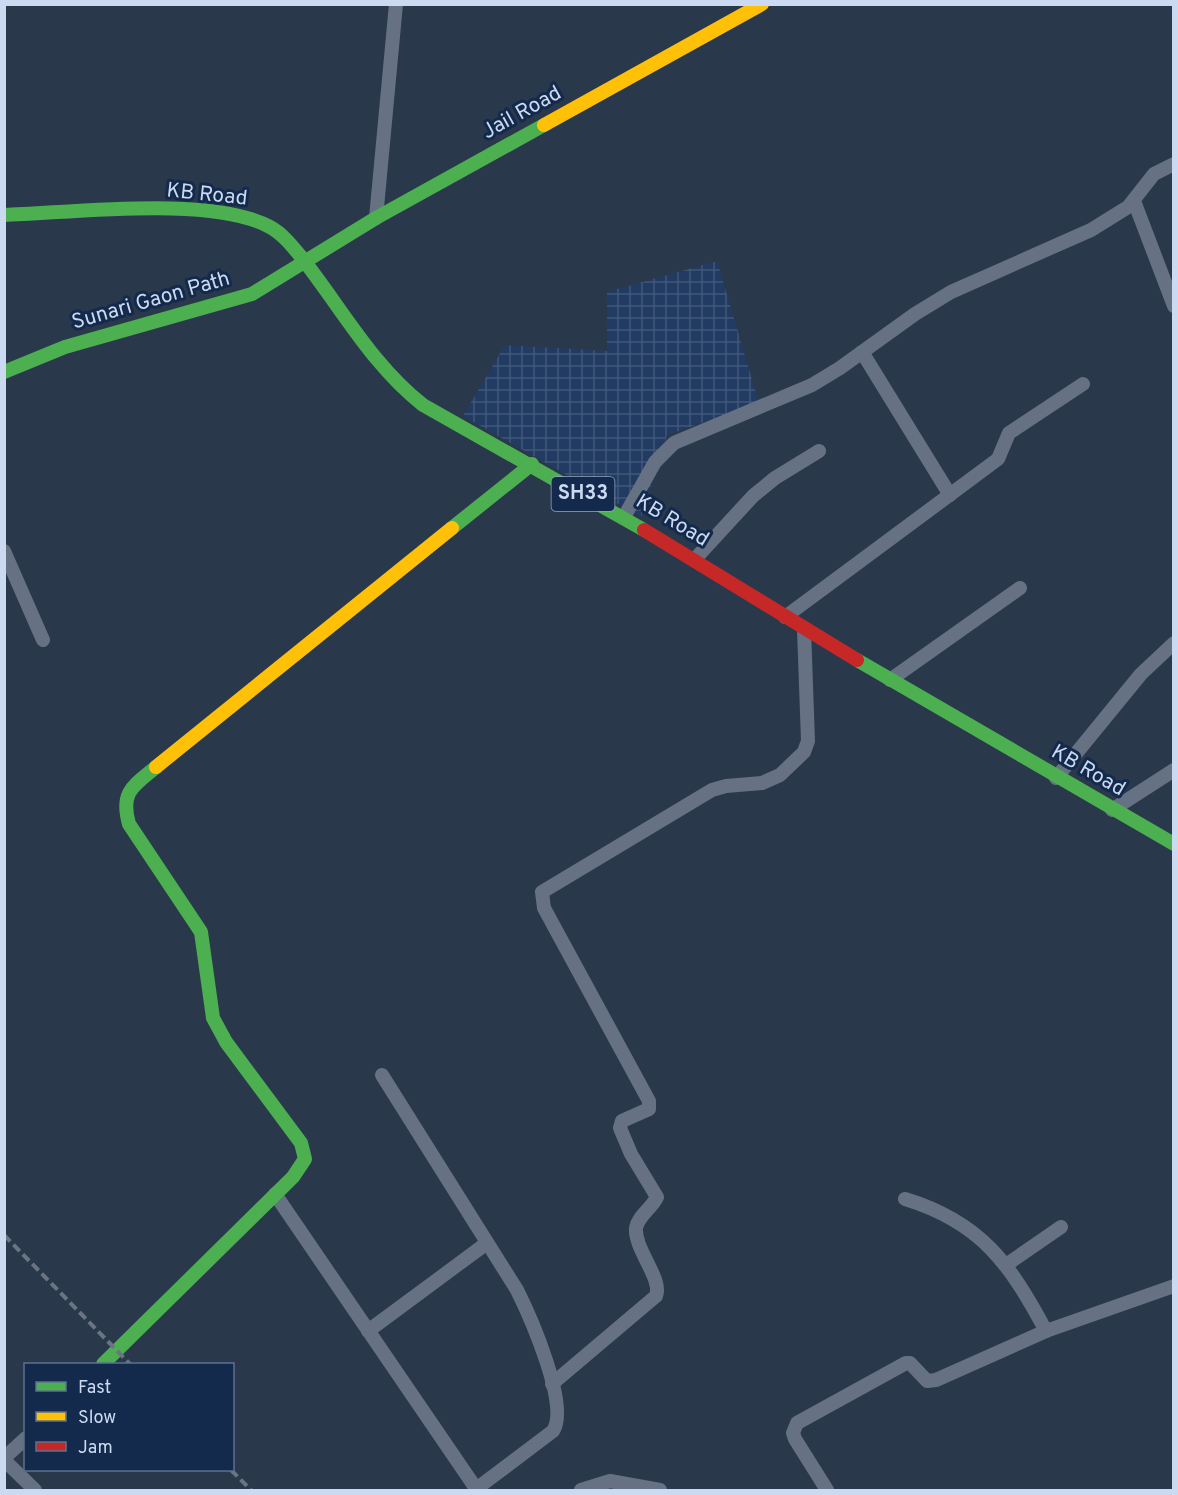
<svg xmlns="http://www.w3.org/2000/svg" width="1178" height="1495" font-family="Overpass,sans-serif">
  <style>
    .industrial { fill: url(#industrial-grid) }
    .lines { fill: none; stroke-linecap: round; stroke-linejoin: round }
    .street { stroke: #667283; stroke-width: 14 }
    .fast { stroke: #4caf50; stroke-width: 14 }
    .slow { stroke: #ffc107; stroke-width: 14 }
    .jam { stroke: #c62828; stroke-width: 14 }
    .rail { stroke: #697484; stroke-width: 4; stroke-dasharray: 9 4.5; stroke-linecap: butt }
    .labels { text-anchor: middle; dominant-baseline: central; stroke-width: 6; stroke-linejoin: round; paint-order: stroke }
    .shield { fill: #132a4d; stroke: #94a5c0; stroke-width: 1.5 }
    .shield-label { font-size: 20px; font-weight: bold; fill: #cbdaf1 }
    .street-label { font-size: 21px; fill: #cbdaf1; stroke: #132a4d }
  </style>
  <defs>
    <pattern id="industrial-grid" width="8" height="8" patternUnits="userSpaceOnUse" patternTransform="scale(1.5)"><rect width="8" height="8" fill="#213b62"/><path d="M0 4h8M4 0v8" fill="none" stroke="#405779"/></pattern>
  </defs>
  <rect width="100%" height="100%" fill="#2a384c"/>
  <polygon class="industrial" points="717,261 759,403 667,435 641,517 463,416 505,345 607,351 607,292"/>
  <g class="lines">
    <g class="street">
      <polyline points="1134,201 1174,306"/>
      <polyline points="376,218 396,4"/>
      <polyline points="862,352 950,495"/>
      <polyline points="624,517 655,462 674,443 812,385 840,368 915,314 951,292 1091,230 1128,207 1154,174 1174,164"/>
      <polyline points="4,551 43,640"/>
      <polyline points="695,559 753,496 775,478 819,451"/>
      <polyline points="785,617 998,459 1009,433 1083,384"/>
      <polyline points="890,680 1020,588"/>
      <polyline points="1056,778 1141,674 1174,643"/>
      <polyline points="1112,810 1174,770"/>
      <path d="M382 1075 517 1290C530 1316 570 1406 553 1431L476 1489"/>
      <polyline points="275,1194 477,1490"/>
      <path d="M905 1199C981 1222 1010 1264 1046 1331"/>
      <polyline points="1006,1265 1061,1227"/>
      <polyline points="368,1331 487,1243"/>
      <path d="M552 1384 656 1296C663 1279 634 1249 636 1228 638 1216 652 1208 657 1197L631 1154 620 1128 622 1121 649 1109V1101L544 908 542 892 712 790 726 786 762 783 780 775 804 752 808 741 804 629"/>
      <polyline points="4,1458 26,1438"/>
      <polyline points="4,1460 35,1490"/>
      <polyline points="581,1490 610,1481 660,1490"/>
      <polyline points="827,1490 795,1439 793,1433 797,1423 906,1363 910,1363 927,1381 936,1380 1046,1331 1174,1286"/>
    </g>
    <g class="fast">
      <path d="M4 215C72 213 212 195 270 227 283 234 293 247 302 258 342 309 372 365 423 405L644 530"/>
      <polyline points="4,372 65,347 252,294 376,218 544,125"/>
      <polyline points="452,528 532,464"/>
      <polyline points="857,660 1174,844"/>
      <path d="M103 1364 293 1177 305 1159 301 1143 226 1042 213 1018 201 932 129 824C120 792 133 786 156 767"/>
    </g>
    <g class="slow">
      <polyline points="544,125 762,4"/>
      <polyline points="156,767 452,528"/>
    </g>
    <polyline class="jam" points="644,530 857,660"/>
    <g class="rail">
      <polyline points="4,1235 130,1364"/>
      <polyline points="231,1470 251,1490"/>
    </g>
  </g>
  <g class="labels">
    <rect class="shield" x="551.5" y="477" width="63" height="34" rx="4.5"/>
    <g class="shield-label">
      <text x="583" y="494">SH33</text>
    </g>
    <g class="street-label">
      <text transform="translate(522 113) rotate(-29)">Jail Road</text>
      <text transform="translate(207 195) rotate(6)">KB Road</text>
      <text transform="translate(151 301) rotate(-16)">Sunari Gaon Path</text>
      <text transform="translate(672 521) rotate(31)">KB Road</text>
      <text transform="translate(1088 771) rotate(30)">KB Road</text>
    </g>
  </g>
  <rect width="1178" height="1495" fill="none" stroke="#cbdaf1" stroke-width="12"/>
  <rect x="24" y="1363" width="210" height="108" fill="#132a4d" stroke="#5d708f" stroke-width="1.5"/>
  <rect x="36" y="1382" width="30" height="9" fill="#4caf50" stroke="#5d708f" stroke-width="1.5"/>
  <text x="78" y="1393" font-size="18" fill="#cbdaf1">Fast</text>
  <rect x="36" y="1412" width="30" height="9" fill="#ffc107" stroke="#5d708f" stroke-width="1.5"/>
  <text x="78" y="1423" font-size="18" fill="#cbdaf1">Slow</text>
  <rect x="36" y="1442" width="30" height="9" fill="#c62828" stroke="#5d708f" stroke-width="1.5"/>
  <text x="78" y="1453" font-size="18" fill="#cbdaf1">Jam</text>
</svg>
